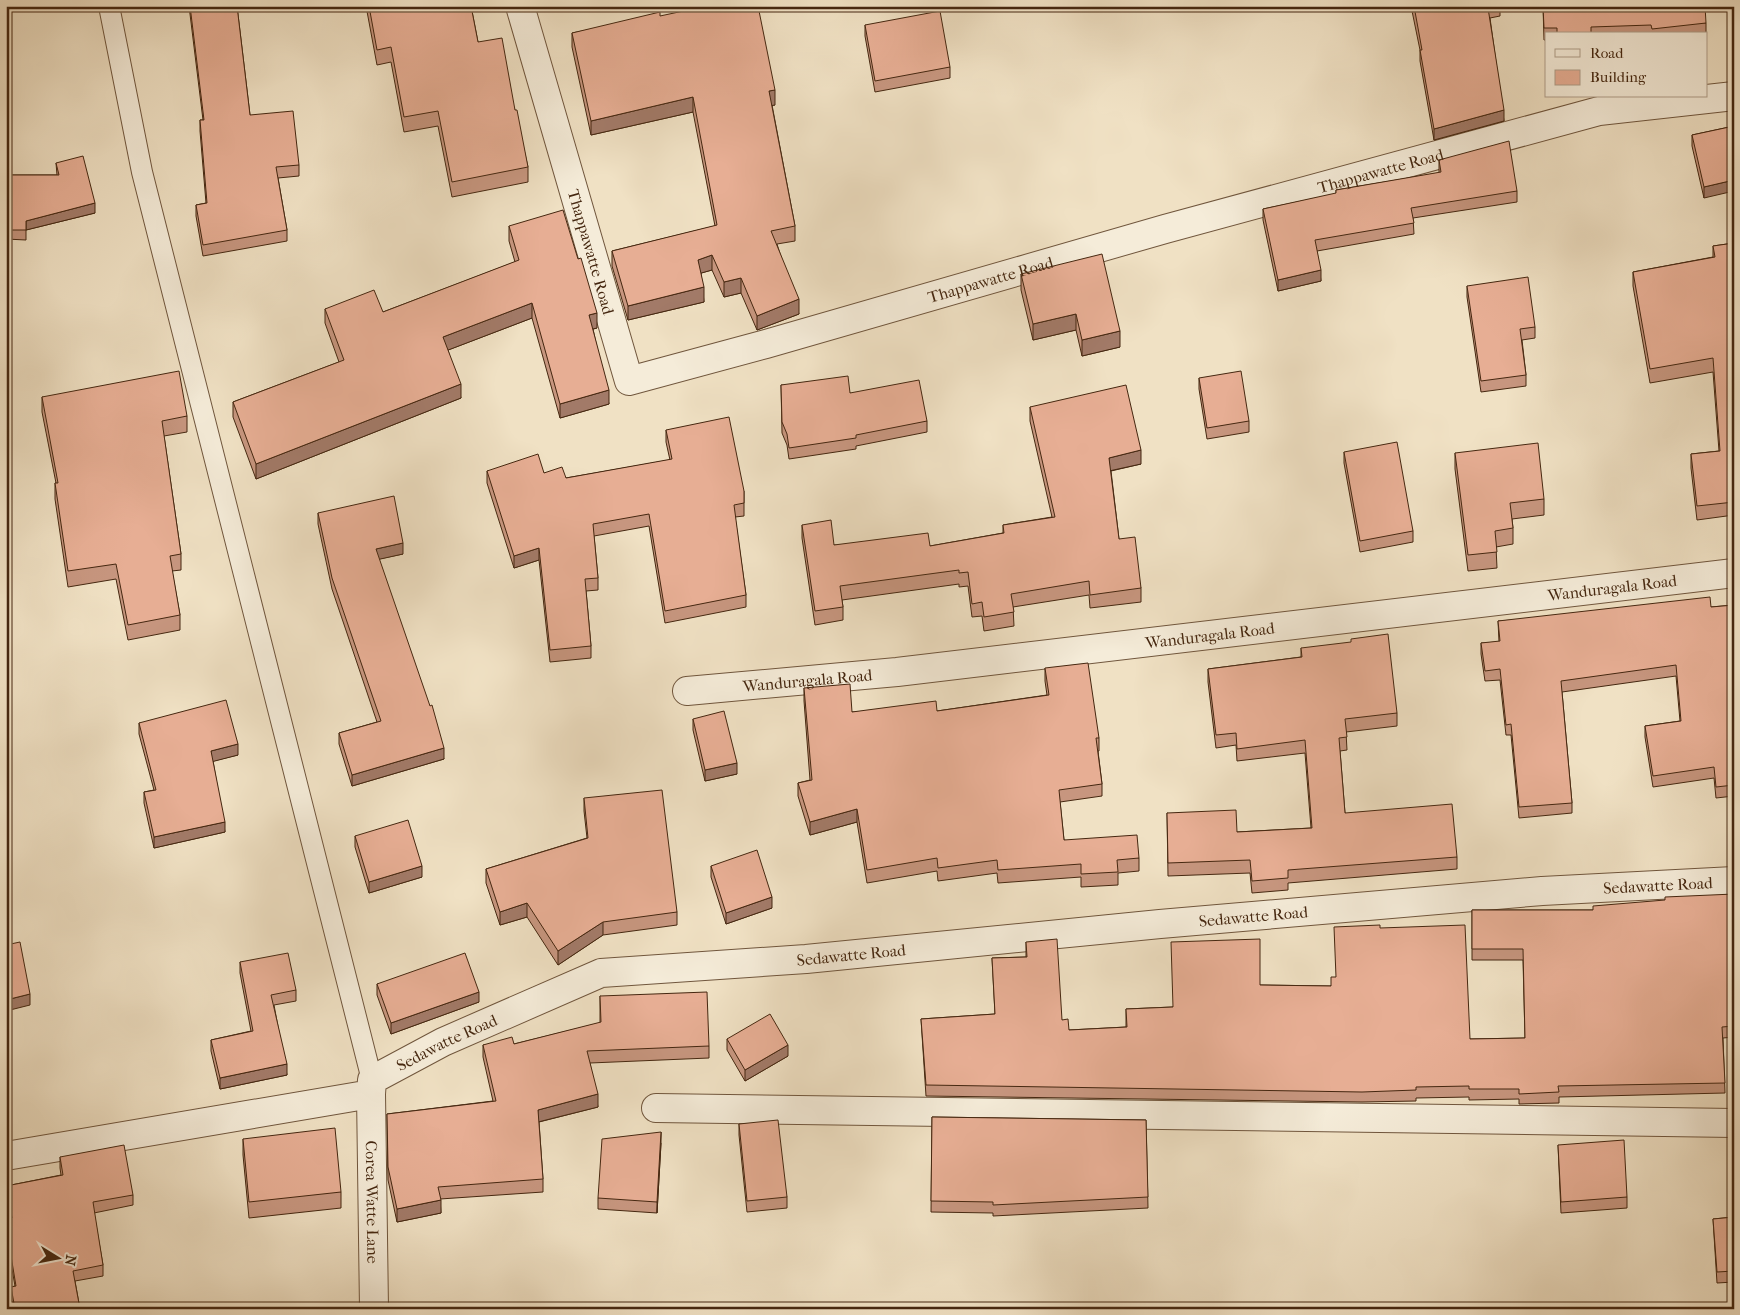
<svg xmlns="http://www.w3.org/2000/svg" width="1740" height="1315" font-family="'IM FELL French Canon',serif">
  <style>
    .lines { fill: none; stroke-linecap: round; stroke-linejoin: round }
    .lane-casing { stroke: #70563d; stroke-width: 22 }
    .street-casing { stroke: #70563d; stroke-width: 30 }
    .lane { stroke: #f5ecd9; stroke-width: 20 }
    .street { stroke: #f5ecd9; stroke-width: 28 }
    .wall { fill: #c7967f; stroke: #452710 }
    .shaded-wall { fill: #a27a68; stroke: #452710 }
    .building { fill: #e7ae94; stroke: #452710 }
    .labels { text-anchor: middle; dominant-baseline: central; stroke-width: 4; stroke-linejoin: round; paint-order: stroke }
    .street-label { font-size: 16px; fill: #452710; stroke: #f5ecd9 }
  </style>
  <rect width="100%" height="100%" fill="#f0e1c4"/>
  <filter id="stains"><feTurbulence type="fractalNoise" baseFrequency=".004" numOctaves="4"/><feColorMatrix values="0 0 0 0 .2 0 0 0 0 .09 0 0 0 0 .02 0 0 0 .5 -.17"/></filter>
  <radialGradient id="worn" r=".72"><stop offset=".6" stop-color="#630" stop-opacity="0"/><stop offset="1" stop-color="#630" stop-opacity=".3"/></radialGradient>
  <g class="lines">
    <g class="lane-casing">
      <polyline id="lane" points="109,6 142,172 372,1080"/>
    </g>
    <g class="street-casing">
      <g id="street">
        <path id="s1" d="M520 6 629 381 766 344 1165 229 1599 111 1734 96"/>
        <path id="s2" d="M687 691 897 672 1734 573"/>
        <path id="s3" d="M371 1094 374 1309"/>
        <polyline points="656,1108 1734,1123"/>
        <path id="s4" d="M6 1156 371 1094 372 1080 443 1042 601 973 806 959 1160 924 1542 891 1734 881"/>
      </g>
    </g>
    <use href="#lane" class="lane"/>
    <use href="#street" class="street"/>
  </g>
  <g class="wall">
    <polygon points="189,6 237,6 250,115 299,165 299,176 278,178 287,230 287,241 203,256 196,216 196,205 206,203 200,131 200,120 203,120"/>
    <polygon points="366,6 471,6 478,42 515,110 528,167 528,182 452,197 438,126 404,132 391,62 377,65"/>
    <polygon points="1411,6 1500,6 1500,16 1490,18 1504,121 1434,140 1420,61 1420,50"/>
    <polygon points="1543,6 1706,23 1706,36 1706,34 1546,34 1546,40 1544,40"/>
    <polygon points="660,16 775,105 772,105 795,226 795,241 777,244 799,314 757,330 741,293 724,297 712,270 701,273 704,302 628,320 612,266 612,251 715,226 693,112 591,135 572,47 572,33"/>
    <polygon points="865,25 950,67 950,78 875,92 865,36"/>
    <polygon points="1734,126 1704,198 1692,146 1692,135"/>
    <polygon points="1439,160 1517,191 1517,202 1413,218 1414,234 1317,251 1321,281 1278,291 1263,220 1263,209 1336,194 1336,190 1439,173"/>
    <polygon points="56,163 95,213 26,230 26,240 6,239 6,175 57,175"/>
    <polygon points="509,226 597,328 593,329 609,404 560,418 532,318 448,350 461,398 256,479 233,417 233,402 339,362 325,323 325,309 383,312 515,262 509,241"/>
    <polygon points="1734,243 1734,515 1697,520 1691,468 1691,454 1719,451 1713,372 1650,383 1633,286 1633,272 1713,257 1713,246"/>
    <polygon points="1021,274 1120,347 1082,356 1076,330 1033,340 1021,290"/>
    <polygon points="1467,286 1535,327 1535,338 1522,340 1526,375 1526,386 1481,392 1467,297"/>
    <polygon points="1199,378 1249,421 1249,432 1207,439 1199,389"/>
    <polygon points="781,385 850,393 927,421 927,432 856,446 856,449 789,459 787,445 782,433"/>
    <polygon points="42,397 187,416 187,432 164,436 181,554 181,570 172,571 180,615 180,630 128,640 116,579 68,587 55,499 55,483 56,483 42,412"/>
    <polygon points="1030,407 1141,464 1111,471 1119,539 1141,588 1141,602 1090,608 1089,595 1013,607 1014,626 984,631 982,616 972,617 968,586 959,587 959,584 842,600 843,607 843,620 815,625 802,538 802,525 834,545 930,546 1003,533 1003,525 1052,517 1030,421"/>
    <polygon points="666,430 744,491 744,516 735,517 746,595 746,607 665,623 649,526 594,536 598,578 598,590 586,591 591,646 591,658 550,662 539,560 514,568 487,483 487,471 544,473 566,478 670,460 666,442"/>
    <polygon points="1344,452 1413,531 1413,542 1360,552 1344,463"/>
    <polygon points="1455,453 1544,499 1544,515 1512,519 1513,528 1513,544 1496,547 1497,568 1468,571 1455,469"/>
    <polygon points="318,513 403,554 379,559 444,759 352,786 339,744 339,733 377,722 332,589 318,524"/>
    <polygon points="1734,605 1734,796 1716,798 1714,778 1653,787 1645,737 1645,726 1680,721 1676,676 1562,692 1572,803 1572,813 1519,818 1511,735 1506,735 1500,680 1485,681 1481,654 1481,643 1499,642 1498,621 1711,607"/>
    <polygon points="1301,648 1397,713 1397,726 1346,732 1347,750 1340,751 1345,813 1457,857 1457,869 1288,883 1288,890 1252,893 1250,873 1168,876 1167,813 1237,832 1311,828 1305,753 1237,761 1236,745 1216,748 1208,682 1208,669 1301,657"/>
    <polygon points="1045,668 1099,738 1099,751 1098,751 1102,784 1102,796 1060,802 1064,840 1139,858 1139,871 1118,873 1118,885 1081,887 1081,877 998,883 997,873 938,881 937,871 867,883 857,822 810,835 798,796 798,783 810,780 804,701 804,688 852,712 937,711 1047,695 1045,681"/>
    <polygon points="693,719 737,774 705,781 693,730"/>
    <polygon points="139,723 238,755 213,761 225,832 154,848 144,803 144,792 154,790 139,734"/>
    <polygon points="584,798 677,912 677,925 603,935 558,965 527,917 500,925 486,883 486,869 587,838 584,811"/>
    <polygon points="355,836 422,877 369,893 355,847"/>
    <polygon points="711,866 772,908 726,924 711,877"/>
    <polygon points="1734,894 1734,1037 1723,1038 1725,1093 1559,1097 1559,1103 1519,1104 1519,1099 1469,1100 1469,1097 1416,1098 1416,1101 1362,1102 926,1096 921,1019 995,1014 992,958 1026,957 1026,942 1062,1020 1069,1030 1126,1027 1126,1009 1172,1007 1260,985 1331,986 1336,977 1380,928 1470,1039 1525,1038 1523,960 1472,960 1472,910 1593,910"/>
    <polygon points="240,962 296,990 296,1001 274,1005 287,1075 220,1089 211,1051 211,1040 251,1031 240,973"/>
    <polygon points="377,984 479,1002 391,1034 377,995"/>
    <polygon points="600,996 709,1046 709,1058 590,1063 598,1107 539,1122 543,1179 543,1192 440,1199 441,1213 397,1222 388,1180 387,1114 493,1101 483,1057 483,1045 514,1044 600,1023"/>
    <polygon points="727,1039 788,1056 745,1081 727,1050"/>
    <polygon points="932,1117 1146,1120 1148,1208 993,1216 993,1213 931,1212"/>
    <polygon points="739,1124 787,1197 787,1208 747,1212 739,1135"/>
    <polygon points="243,1139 341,1192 341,1208 249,1218 243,1155"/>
    <polygon points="661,1143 657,1213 598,1209 598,1198"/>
    <polygon points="1558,1145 1627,1197 1627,1208 1561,1213"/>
    <polygon points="60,1157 133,1195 133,1205 94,1213 103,1265 103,1276 75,1281 80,1309 13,1309 11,1298 11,1287 15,1286 6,1236 6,1219 10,1218 6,1197 6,1186 61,1175 60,1168"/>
    <polygon points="1734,1217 1734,1282 1717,1283 1713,1219"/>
  </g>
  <g class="shaded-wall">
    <polygon points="775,90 775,105 769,106 769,91"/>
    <polygon points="693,97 693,112 591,135 591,121"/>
    <polygon points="1504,110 1504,121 1434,140 1434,129"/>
    <polygon points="1734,180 1734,191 1704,198 1704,187"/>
    <polygon points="95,203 95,213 26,230 26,221"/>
    <polygon points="712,255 712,270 698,274 698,260"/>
    <polygon points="1321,270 1321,281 1278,291 1278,280"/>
    <polygon points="741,278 741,293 724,297 724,282"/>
    <polygon points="704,287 704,302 628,320 628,306"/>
    <polygon points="799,299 799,314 757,330 757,316"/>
    <polygon points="532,303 532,318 443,352 443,337"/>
    <polygon points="597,313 597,328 589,330 589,315"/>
    <polygon points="1076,314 1076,330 1033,340 1033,324"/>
    <polygon points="1120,331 1120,347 1082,356 1082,340"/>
    <polygon points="461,384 461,398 256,479 256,464"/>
    <polygon points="609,390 609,404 560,418 560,404"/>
    <polygon points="1141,450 1141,464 1109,471 1109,458"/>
    <polygon points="403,543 403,554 376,560 376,549"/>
    <polygon points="539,548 539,560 514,568 514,556"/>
    <polygon points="238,744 238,755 211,762 211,751"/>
    <polygon points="444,748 444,759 352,786 352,775"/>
    <polygon points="737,763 737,774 705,781 705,770"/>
    <polygon points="857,809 857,822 810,835 810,822"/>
    <polygon points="225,822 225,832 154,848 154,837"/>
    <polygon points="422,866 422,877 369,893 369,882"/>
    <polygon points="772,897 772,908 726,924 726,913"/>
    <polygon points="527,903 527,917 500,925 500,912"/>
    <polygon points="603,922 603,935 558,965 558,951"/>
    <polygon points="479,992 479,1002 391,1034 391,1023"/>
    <polygon points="30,994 30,1005 6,1011 6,1000"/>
    <polygon points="788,1045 788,1056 745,1081 745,1070"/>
    <polygon points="287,1064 287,1075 220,1089 220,1078"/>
    <polygon points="598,1094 598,1107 538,1122 538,1110"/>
    <polygon points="661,1132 661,1143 657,1213 657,1202"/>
    <polygon points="441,1200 441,1213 397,1222 397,1209"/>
  </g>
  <g class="building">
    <polygon points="190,6 237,6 250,115 293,111 299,165 276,167 287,230 203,245 196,205 207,203 200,120 204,120"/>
    <polygon points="369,6 471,6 478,42 502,38 515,110 517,110 528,167 452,182 438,111 404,117 391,47 377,50"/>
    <polygon points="707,6 758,6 775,90 769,91 795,226 771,231 799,299 757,316 741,278 724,282 712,255 698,260 704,287 628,306 612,251 717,225 693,97 591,121 572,33 660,12 660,16"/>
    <polygon points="1414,6 1496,6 1488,8 1504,110 1434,129 1420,50 1422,50"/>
    <polygon points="1543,6 1705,6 1706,23 1652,29 1651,25 1591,27 1591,34 1557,34 1557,28 1544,28"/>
    <polygon points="940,11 950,67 875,81 865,25"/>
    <polygon points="1734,126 1734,180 1704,187 1692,135"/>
    <polygon points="1509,141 1517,191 1411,208 1414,223 1315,240 1321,270 1278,280 1263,209 1336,193 1336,190 1441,172 1439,160"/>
    <polygon points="83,156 95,203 26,221 26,230 6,230 6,175 59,175 56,163"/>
    <polygon points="563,210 578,259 581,258 597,313 589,315 609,390 560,404 532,303 443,337 461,384 256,464 233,402 344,360 325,309 374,290 383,312 519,260 509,226"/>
    <polygon points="1734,243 1734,502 1697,506 1691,454 1720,451 1713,358 1650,369 1633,272 1715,257 1713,246"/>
    <polygon points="1102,254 1120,331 1082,340 1076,314 1033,324 1021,274"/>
    <polygon points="1528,277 1535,327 1520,329 1526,375 1481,381 1467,286"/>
    <polygon points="179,371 187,416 162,421 181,554 170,556 180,615 128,625 116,564 68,571 55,483 58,483 42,397"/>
    <polygon points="1241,371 1249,421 1207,428 1199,378"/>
    <polygon points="848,376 850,393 919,380 927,421 856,435 856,438 789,448 787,434 782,422 781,385"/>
    <polygon points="1126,385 1141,450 1109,458 1119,539 1135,537 1141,588 1090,595 1089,581 1011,594 1014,612 984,617 982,602 972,604 968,572 959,573 959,570 840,586 843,607 815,611 802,525 831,520 834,545 928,533 930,546 1004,533 1003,525 1055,517 1030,407"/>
    <polygon points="729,417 744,491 744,503 734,505 746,595 665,611 649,514 593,524 598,578 585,579 591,646 550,650 539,548 514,556 487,471 538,454 544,473 562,467 566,478 672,459 666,430"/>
    <polygon points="1397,442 1413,531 1360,541 1344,452"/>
    <polygon points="1538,443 1544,499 1510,503 1513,528 1495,531 1497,552 1468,555 1455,453"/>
    <polygon points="394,496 403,543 376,549 430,706 432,705 444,748 352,775 339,733 381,721 332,578 318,513"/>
    <polygon points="1710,597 1711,607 1734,605 1734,785 1716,787 1714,767 1653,776 1645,726 1681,721 1676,665 1561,681 1572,803 1519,807 1511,724 1506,725 1500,669 1485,671 1481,643 1500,641 1498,621"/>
    <polygon points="1388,634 1397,713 1345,719 1347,737 1339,738 1345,813 1452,804 1457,857 1288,870 1288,878 1252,881 1250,860 1168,863 1167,813 1236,810 1237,832 1312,828 1305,740 1237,749 1236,733 1216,735 1208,669 1302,657 1301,648 1351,642 1351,639"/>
    <polygon points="1088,663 1099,738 1096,738 1102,784 1059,790 1064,840 1137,835 1139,858 1117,860 1118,872 1081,874 1081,864 998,870 997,860 938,868 937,858 867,870 857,809 810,822 798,783 812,780 804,688 850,684 852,712 936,701 937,711 1049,695 1045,668"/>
    <polygon points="226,700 238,744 211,751 225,822 154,837 144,792 156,790 139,723"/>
    <polygon points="724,711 737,763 705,770 693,719"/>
    <polygon points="662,790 677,912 603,922 558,951 527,903 500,912 486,869 588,838 584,798"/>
    <polygon points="408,820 422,866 369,882 355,836"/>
    <polygon points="757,850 772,897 726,913 711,866"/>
    <polygon points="1734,894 1734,1026 1722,1027 1725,1083 1558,1086 1559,1092 1519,1094 1519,1089 1469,1089 1469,1086 1416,1087 1416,1090 1362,1092 926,1085 921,1019 995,1014 992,958 1027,957 1026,942 1057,939 1062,1020 1068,1019 1069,1030 1127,1027 1126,1009 1173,1007 1171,942 1260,939 1260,985 1331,986 1331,977 1336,977 1334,927 1380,925 1380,928 1465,925 1470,1039 1525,1038 1523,949 1472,949 1472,910 1593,910 1593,906 1665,900 1665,897"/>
    <polygon points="20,942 30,994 6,1000 6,945"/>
    <polygon points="288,953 296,990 271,995 287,1064 220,1078 211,1040 253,1031 240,962"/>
    <polygon points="465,953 479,992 391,1023 377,984"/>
    <polygon points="707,992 709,1046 587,1051 598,1094 538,1110 543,1179 438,1187 441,1200 397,1209 388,1167 387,1114 496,1101 483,1045 512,1037 514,1044 601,1022 600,996"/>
    <polygon points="770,1014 788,1045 745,1070 727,1039"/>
    <polygon points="932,1117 1146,1120 1148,1197 993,1205 993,1202 931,1201"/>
    <polygon points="778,1120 787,1197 747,1201 739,1124"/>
    <polygon points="335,1128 341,1192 249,1202 243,1139"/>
    <polygon points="661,1132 657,1202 598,1198 602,1139"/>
    <polygon points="1624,1140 1627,1197 1561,1202 1558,1145"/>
    <polygon points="124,1145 133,1195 93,1202 103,1265 73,1271 80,1309 15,1309 11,1287 16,1286 6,1226 6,1219 12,1218 6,1186 63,1175 60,1157"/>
    <polygon points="1734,1217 1734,1271 1717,1272 1713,1219"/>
  </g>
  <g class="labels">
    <g class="street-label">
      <text stroke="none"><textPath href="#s1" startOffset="1171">Thappawatte Road</textPath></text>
      <text stroke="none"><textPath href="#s1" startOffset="256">Thappawatte Road</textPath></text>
      <text stroke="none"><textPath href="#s1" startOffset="766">Thappawatte Road</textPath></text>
      <text stroke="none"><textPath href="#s2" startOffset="931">Wanduragala Road</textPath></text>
      <text stroke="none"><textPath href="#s2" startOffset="526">Wanduragala Road</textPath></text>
      <text stroke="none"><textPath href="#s2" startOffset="121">Wanduragala Road</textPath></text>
      <text stroke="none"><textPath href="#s4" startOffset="1698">Sedawatte Road</textPath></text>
      <text stroke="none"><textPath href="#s4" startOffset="1292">Sedawatte Road</textPath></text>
      <text stroke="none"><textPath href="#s4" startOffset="888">Sedawatte Road</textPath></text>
      <text stroke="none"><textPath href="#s4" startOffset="468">Sedawatte Road</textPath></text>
      <text stroke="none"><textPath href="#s3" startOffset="108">Corea Watte Lane</textPath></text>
    </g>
  </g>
  <rect width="1740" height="1315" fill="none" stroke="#f0e1c4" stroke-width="25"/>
  <rect x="8" y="8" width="1725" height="1300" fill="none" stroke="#452710" stroke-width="2.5"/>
  <rect x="12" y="12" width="1715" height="1290" fill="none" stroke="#452710"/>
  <rect x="1545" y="32" width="162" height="65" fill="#f5ecd9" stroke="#af9d89"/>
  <rect x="1555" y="49" width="25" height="8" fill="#f5ecd9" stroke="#af9d89"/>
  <text x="1590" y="58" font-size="15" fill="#452710">Road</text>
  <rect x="1555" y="70" width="25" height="15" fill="#e7ae94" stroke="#af9d89"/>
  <text x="1590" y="82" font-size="15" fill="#452710">Building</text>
  <g transform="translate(58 1258) rotate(100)" stroke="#f5ecd9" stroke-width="4" paint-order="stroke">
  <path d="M0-4L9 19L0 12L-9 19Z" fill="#452710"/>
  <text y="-8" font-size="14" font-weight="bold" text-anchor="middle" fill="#452710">N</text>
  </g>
  <rect width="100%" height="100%" filter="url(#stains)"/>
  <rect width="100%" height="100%" fill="url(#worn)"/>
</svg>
